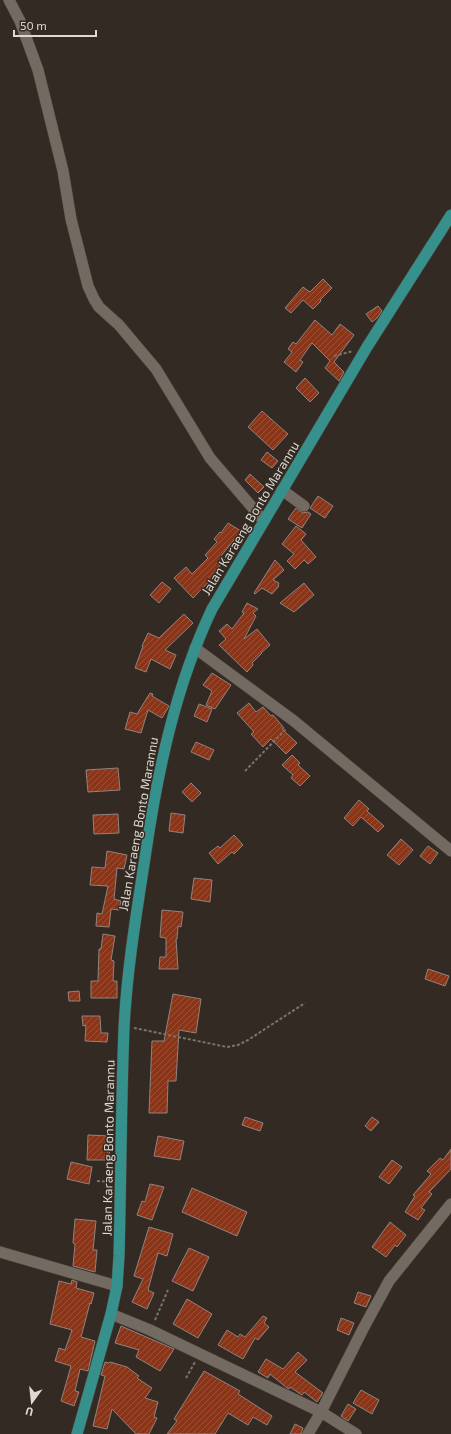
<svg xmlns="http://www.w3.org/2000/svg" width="451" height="1434" font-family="'Exo 2',sans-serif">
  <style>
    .building { fill: url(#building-hatch); stroke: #91837e }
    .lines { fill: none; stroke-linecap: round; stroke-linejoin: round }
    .minor-casing { stroke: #4e4640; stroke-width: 12 }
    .primary-casing { stroke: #4e4640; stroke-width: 12 }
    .path { stroke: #7a746d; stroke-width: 2; stroke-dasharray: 3 2; stroke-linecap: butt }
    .minor { stroke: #736a61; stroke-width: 11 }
    .primary { stroke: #36908b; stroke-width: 11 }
    .labels { text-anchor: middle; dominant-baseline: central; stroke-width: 3; stroke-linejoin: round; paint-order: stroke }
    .street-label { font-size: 13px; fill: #ded9d4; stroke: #332b23 }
  </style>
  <defs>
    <pattern id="building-hatch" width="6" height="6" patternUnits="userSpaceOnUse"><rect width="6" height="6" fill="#88351a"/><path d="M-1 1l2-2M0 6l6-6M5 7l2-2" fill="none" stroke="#98523a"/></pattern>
  </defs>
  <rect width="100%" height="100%" fill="#332b23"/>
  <g class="building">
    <polygon points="323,279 332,288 320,300 321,301 313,309 303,300 291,313 285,308 303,287 310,292"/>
    <polygon points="378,306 382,311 377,318 372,322 366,314"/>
    <polygon points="315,320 332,335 340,324 354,335 334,362 344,372 339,381 325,368 330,361 312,343 300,360 303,362 296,372 284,362 292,352 288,349 293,342 296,344"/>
    <polygon points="305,378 319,393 310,402 296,388"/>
    <polygon points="262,411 288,434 273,450 248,427"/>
    <polygon points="267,452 278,461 272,468 261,460"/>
    <polygon points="250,474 264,487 258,493 245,480"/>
    <polygon points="318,496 333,506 325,518 310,508"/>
    <polygon points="296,508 303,513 308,512 311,514 302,528 288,519"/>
    <polygon points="228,523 241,531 221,556 225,560 215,571 217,573 193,598 174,578 186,567 192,574 208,558 205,555 217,542 214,539 220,532 221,533"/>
    <polygon points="296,526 306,534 301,540 316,557 308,564 304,560 295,569 287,561 294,554 282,544"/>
    <polygon points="275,560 284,570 273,580 279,583 278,585 279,586 272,594 262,588 255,594 254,593"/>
    <polygon points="162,582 171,589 159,603 150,595"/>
    <polygon points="304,583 314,595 294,612 280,603"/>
    <polygon points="247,603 258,609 253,613 256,616 244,639 257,629 270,645 261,653 262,653 252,663 253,665 247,672 219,645 226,639 219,631 227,624 232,629 244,613 242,612"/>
    <polygon points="184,614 193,623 165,650 176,655 170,669 151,659 146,672 135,668 143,646 142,646 148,633 159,638"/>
    <polygon points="212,673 231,685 215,709 206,705 212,691 203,685"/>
    <polygon points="150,693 153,694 152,696 169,706 162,718 148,710 141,733 125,729 130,712 137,714"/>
    <polygon points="249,703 256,712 263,707 271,716 273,715 284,728 282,729 297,743 286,754 271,739 263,747 251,734 254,732 237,713"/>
    <polygon points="199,704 212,709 207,722 194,716"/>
    <polygon points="196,742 214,750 209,760 191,752"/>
    <polygon points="292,755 300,763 298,765 310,776 300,786 291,778 293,775 282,765"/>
    <polygon points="118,768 120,790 88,792 86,770"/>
    <polygon points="191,783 201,793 192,802 182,792"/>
    <polygon points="359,800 369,809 367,811 384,826 378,832 361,817 353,826 344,818"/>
    <polygon points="171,813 185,815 183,833 169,831"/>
    <polygon points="118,814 119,833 94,834 93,815"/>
    <polygon points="234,835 243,845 234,854 232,852 218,864 209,853 218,846 220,848"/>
    <polygon points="401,839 413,850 399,865 387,855"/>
    <polygon points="428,846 438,853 430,864 420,856"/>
    <polygon points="107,851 127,855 124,869 117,868 114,899 121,901 119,910 111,909 109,927 96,926 97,913 102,914 108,886 90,885 92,867 105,868"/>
    <polygon points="194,878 212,880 210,902 191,899"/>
    <polygon points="162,910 183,912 181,927 178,926 177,939 176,939 178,969 159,969 160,957 166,957 166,938 160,937"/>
    <polygon points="103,934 115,936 111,960 114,961 113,981 117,981 117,998 91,998 91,981 98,981 99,949 101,949"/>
    <polygon points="428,969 449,976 445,986 425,979"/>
    <polygon points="79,991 80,1001 69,1001 68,992"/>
    <polygon points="173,994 201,999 196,1033 179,1030 176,1081 168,1081 167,1113 149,1113 152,1041 164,1041"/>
    <polygon points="82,1016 100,1016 101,1033 108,1033 107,1042 85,1041 86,1025 83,1026"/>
    <polygon points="245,1117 263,1123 260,1131 242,1125"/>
    <polygon points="372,1117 379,1122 371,1131 365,1126"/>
    <polygon points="88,1135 110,1136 109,1160 87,1160"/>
    <polygon points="158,1136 184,1141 180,1160 154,1156"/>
    <polygon points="451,1149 451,1169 429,1192 432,1194 421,1208 425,1210 418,1220 405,1212 415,1196 413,1195 431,1174 427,1171 440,1158 443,1160"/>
    <polygon points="392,1160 402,1167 389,1184 379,1177"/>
    <polygon points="71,1162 92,1167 89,1184 67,1179"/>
    <polygon points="150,1184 164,1187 152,1220 137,1215 142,1201 145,1202"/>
    <polygon points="192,1188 247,1212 237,1236 182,1212"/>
    <polygon points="75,1219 96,1221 93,1250 97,1250 95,1272 73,1266 75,1244 73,1243"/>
    <polygon points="390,1222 406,1235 397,1247 395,1245 386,1257 372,1247"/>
    <polygon points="149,1227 173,1234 167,1256 158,1253 148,1290 154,1293 147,1309 132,1302 143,1279 134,1276"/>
    <polygon points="189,1248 209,1257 193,1291 172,1281"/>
    <polygon points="72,1280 77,1282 76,1288 94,1293 91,1304 90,1303 81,1337 95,1341 88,1371 80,1369 75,1391 79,1392 74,1406 61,1401 71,1366 55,1361 59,1348 65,1350 72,1330 50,1324 59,1281 71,1284"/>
    <polygon points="358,1292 371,1296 366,1307 354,1303"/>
    <polygon points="187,1299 212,1314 198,1338 173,1324"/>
    <polygon points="263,1316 267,1318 264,1323 269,1327 258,1340 255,1338 243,1359 218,1345 227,1330 238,1337 240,1334 245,1337"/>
    <polygon points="341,1318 354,1323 349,1335 337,1330"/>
    <polygon points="121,1326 174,1349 160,1371 136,1357 139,1350 115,1343"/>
    <polygon points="298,1352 307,1360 295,1372 323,1393 317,1402 304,1392 302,1395 290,1387 289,1389 287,1388 270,1374 268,1378 258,1372 266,1359 283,1369"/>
    <polygon points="105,1362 109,1363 110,1362 127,1367 139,1376 137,1378 152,1388 145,1398 158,1402 154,1417 157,1418 149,1434 136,1434 112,1409 107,1429 93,1426 105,1376 101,1375"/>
    <polygon points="204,1371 240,1391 238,1394 272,1416 267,1425 253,1417 248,1425 228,1413 215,1434 167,1434 177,1421 174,1419"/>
    <polygon points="361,1390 379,1400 372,1414 353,1403"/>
    <polygon points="348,1404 356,1409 348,1421 341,1416"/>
    <polygon points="295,1424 303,1428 301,1434 290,1434"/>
  </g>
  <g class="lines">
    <g class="minor-casing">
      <g id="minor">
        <polyline points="9,0 20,21 38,70 63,171 71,219 88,286 94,299 99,307 119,325 156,369 210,458 264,521"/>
        <polyline points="282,490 304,506"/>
        <polyline points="195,648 294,721 451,851"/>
        <polyline points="0,1252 117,1286"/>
        <polyline points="111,1314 150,1330 321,1412 356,1434"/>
        <polyline points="308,1434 321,1412 363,1329 389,1281 451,1204"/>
      </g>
    </g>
    <g class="primary-casing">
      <path id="primary" d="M77 1434 111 1314 117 1286 119 1256C121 1180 121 1104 124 1028 127 968 137 910 146 851 158 769 176 685 212 609L367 347 451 215"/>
    </g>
    <g class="path">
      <polyline points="334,356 353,351"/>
      <polyline points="245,771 286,729"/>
      <polyline points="134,1028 227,1047 238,1045 248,1040 305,1003"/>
      <polyline points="97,1181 111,1182"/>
      <polyline points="155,1320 168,1290"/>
      <polyline points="186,1378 195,1362"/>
    </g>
    <use href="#minor" class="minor"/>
    <use href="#primary" class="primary"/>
  </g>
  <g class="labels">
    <g class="street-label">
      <text transform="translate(250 518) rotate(-59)">Jalan Karaeng Bonto Marannu</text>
      <text transform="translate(138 824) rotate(-80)">Jalan Karaeng Bonto Marannu</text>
      <text transform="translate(108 1148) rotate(-89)">Jalan Karaeng Bonto Marannu</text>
    </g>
  </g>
  <g transform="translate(32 1402) rotate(195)" stroke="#332b23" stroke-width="3" paint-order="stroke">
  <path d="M0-3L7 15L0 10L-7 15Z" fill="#ded9d4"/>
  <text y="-6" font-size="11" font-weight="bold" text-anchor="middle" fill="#ded9d4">U</text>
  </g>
  <path d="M14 30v6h82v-6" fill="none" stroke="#ded9d4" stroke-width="2"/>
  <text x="20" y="30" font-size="12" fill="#ded9d4" stroke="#332b23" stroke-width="3" paint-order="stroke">50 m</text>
</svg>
